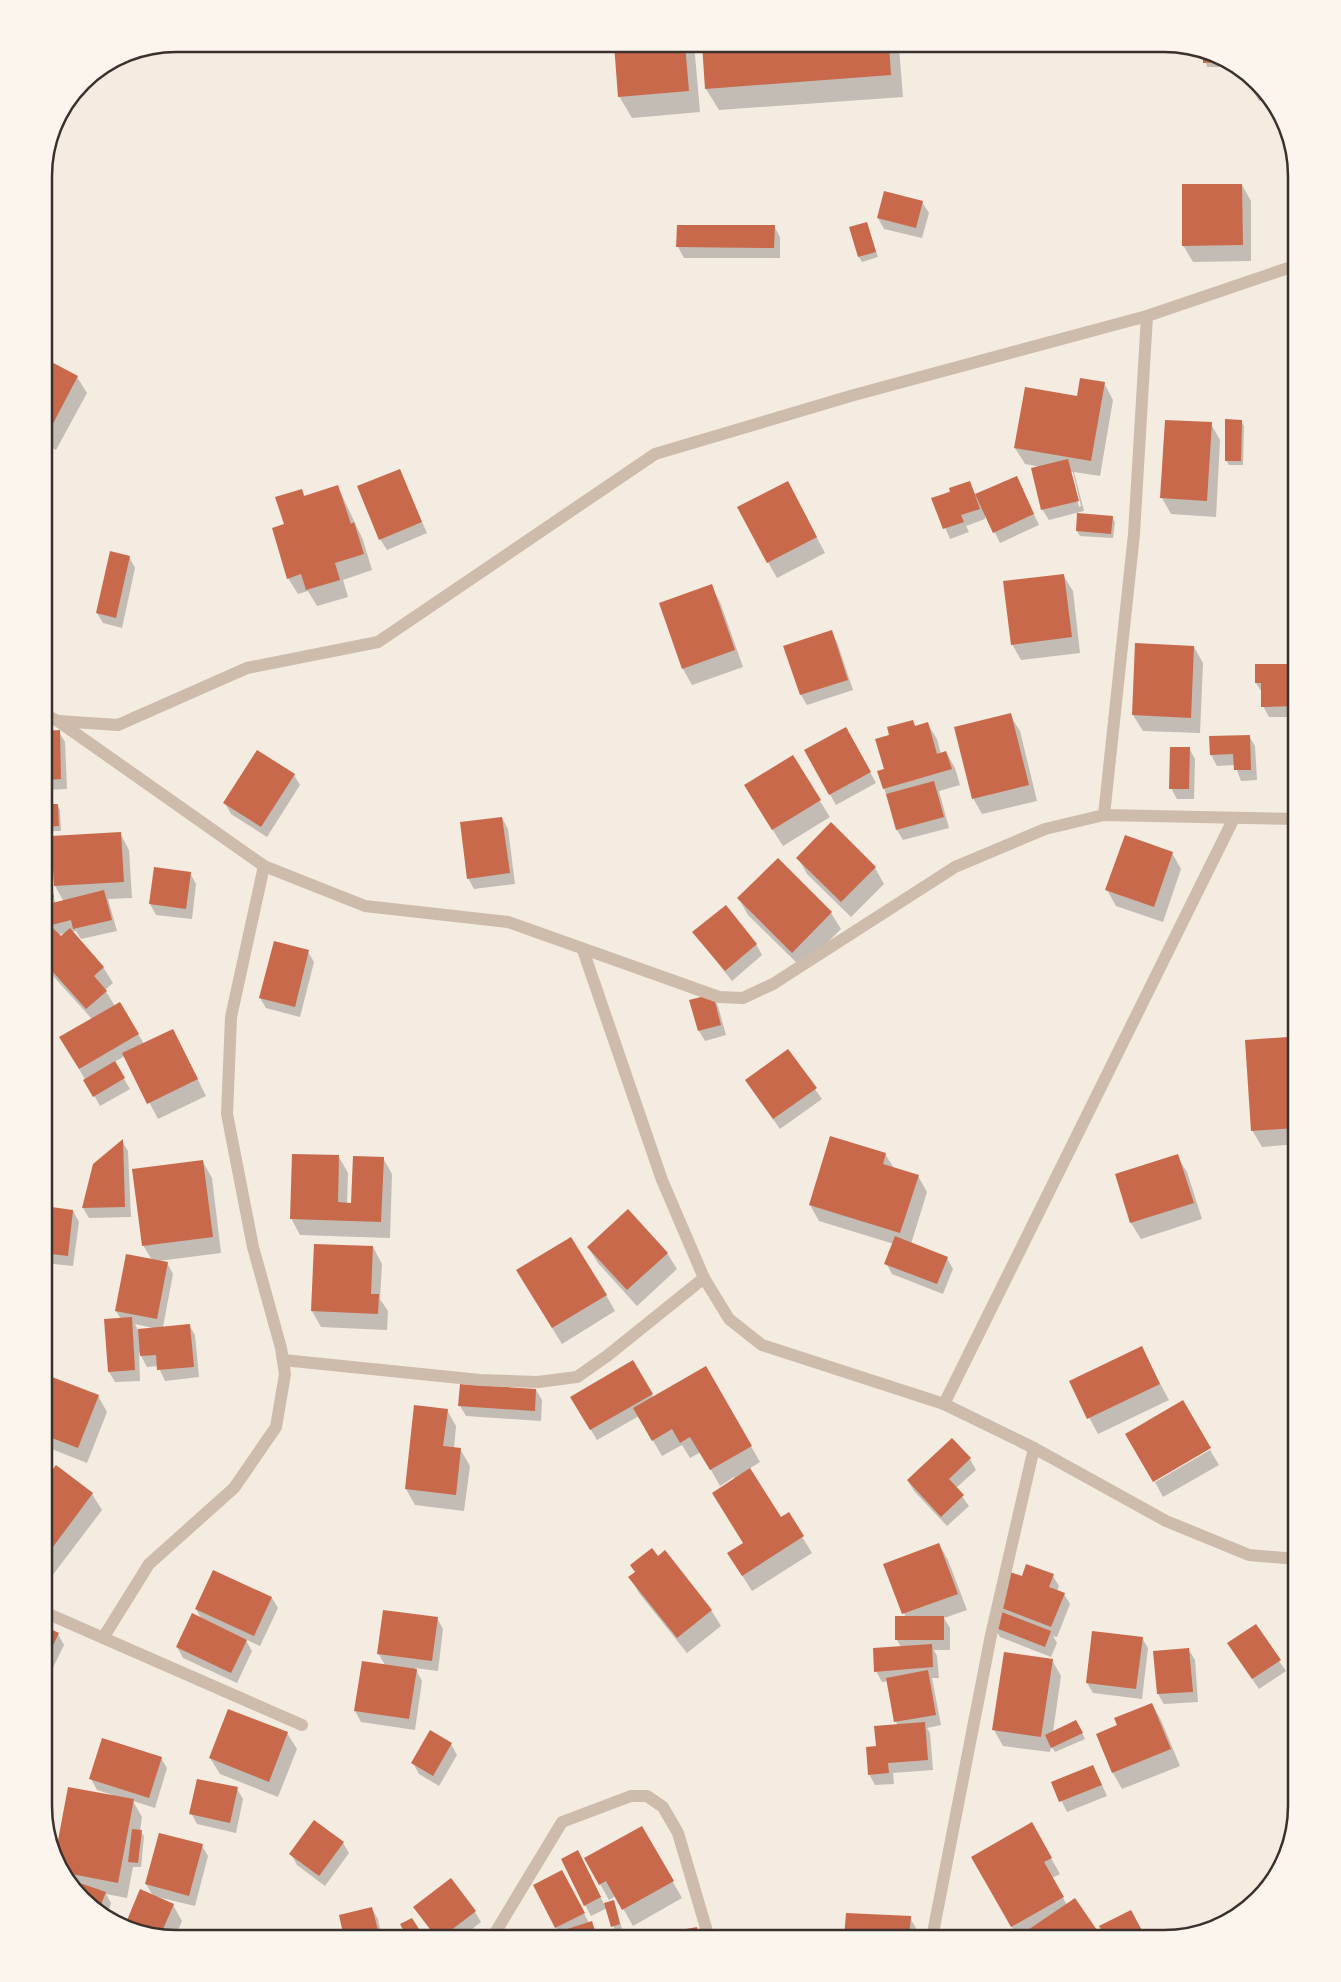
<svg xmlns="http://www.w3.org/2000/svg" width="1341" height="1982" font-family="'Titillium Web',sans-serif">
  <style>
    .shadow { fill: #0003; fill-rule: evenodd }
    .building { fill: #c8694b }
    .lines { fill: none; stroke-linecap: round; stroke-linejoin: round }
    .minor { stroke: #cdbbac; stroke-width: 12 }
    .rim { fill: none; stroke: #3b302b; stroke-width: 2.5 }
  </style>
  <rect width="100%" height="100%" fill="#f4ebe1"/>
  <g class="shadow">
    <polygon points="615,44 694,44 700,112 632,118 619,96"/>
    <polygon points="703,44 897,44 899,48 903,97 719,110 706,89"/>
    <polygon points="1204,53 1227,60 1227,67 1207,67"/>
    <polygon points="1253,84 1271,101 1259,101 1253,91"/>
    <polygon points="1242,185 1251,201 1251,261 1193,262 1183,245"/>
    <polygon points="922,202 929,213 922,238 884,229 878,218"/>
    <polygon points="867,223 878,257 862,262 859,257"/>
    <polygon points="678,226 774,226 780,237 780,258 684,258 678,247"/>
    <polygon points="44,359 77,377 87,393 56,450 44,443"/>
    <path d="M1104 383 1113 400 1100 476 1074 472 1084 511 1049 520 1042 509 1041 467 1025 464 1015 448 1078 397ZM1070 472H1073L1081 506 1079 507Z"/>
    <polygon points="1241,421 1244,426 1243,465 1229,465 1226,460"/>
    <polygon points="1211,424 1220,440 1216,517 1171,514 1162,498"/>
    <polygon points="399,470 427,533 387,550 380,539"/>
    <polygon points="969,482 976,495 1022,488 1039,525 1000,543 985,512 985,519 966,526 969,532 950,539 933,499"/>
    <polygon points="338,487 363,540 372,570 343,580 348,597 317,606 308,591 298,594 288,578 301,490 305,497"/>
    <polygon points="796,498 825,553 777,578 768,562"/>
    <polygon points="1112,517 1115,522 1113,538 1080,536 1077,531"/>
    <polygon points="129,557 135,568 122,628 103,623 97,613"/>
    <polygon points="1063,575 1073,591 1080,653 1021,660 1012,644"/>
    <polygon points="711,586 720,602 743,667 692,685 683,669"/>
    <polygon points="831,631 837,642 853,690 807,705 801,695 785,647"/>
    <polygon points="44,640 49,648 44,660"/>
    <polygon points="1194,647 1203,663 1200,733 1143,731 1133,715"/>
    <polygon points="1297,665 1297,717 1269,717 1263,706 1263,694 1256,683 1256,666"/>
    <polygon points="1010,715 1020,731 1037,801 982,814 973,798"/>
    <polygon points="927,723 937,739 941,754 946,752 955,768 960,785 939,791 949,828 903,840 897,830 884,788 885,770 915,727"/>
    <polygon points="845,728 876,783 836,805 805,750"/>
    <polygon points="44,732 59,732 65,742 67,789 44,790"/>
    <polygon points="1249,736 1255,746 1257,780 1241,781 1235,765 1217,766 1211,755"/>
    <polygon points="1189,748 1195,759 1194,799 1177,799 1171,788"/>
    <polygon points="792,757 830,817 783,846 755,802"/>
    <polygon points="294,775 300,785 267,837 231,814 225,803"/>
    <polygon points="57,805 60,810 61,831 44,831 44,806"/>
    <polygon points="502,818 508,829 515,884 474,889 468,878"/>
    <path d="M120 833 129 850 132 898 108 899 117 931 81 939 76 931 72 932 103 967 113 983 105 990 115 1006 120 1003 144 1044 173 1030 206 1096 158 1119 125 1056 114 1062 130 1089 100 1106 61 1037 92 1019 44 966V887L50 886 56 904 64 902 55 886ZM66 933 61 938 58 935Z"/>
    <polygon points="44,837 49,847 44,861"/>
    <polygon points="1172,853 1181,869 1163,922 1116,906 1107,890"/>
    <polygon points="798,858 875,868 884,884 851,917 807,874"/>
    <polygon points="778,860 831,913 841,929 802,968 748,915 739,899"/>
    <polygon points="190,873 196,884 192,919 156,915 150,904"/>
    <polygon points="694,933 756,944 762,955 732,981"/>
    <polygon points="308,952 314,962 300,1017 266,1008 260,998"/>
    <polygon points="712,995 718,1006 726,1035 705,1041 699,1031"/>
    <polygon points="1287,1038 1296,1055 1297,1144 1262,1147 1252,1130"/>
    <polygon points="788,1051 822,1099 780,1129 746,1081"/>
    <polygon points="122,1141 128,1151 131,1217 89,1218 83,1208"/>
    <polygon points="885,1154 894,1168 918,1176 927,1192 911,1244 947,1258 953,1269 943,1294 892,1274 886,1263 894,1244 819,1221 810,1205"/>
    <polygon points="1177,1156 1187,1172 1202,1219 1141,1239 1131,1223 1116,1175"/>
    <polygon points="339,1157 348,1173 347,1204 352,1204 383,1158 392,1174 390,1238 300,1235 291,1218"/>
    <path d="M203 1162 212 1178 221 1253 158 1261 167 1263 173 1274 163 1327 189 1325 195 1335 199 1377 165 1381 158 1366 147 1367 139 1352 140 1381 115 1382 109 1372 121 1319 116 1311 152 1260 143 1245ZM135 1324 153 1328 138 1330Z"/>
    <polygon points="44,1208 73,1211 79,1222 73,1266 44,1263"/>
    <polygon points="373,1247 382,1264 380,1299 388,1311 387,1330 321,1327 312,1311"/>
    <polygon points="588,1247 667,1253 677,1269 637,1306 598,1263"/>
    <polygon points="527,1287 606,1295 615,1311 562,1344"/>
    <polygon points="1141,1348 1169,1400 1098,1434 1070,1382"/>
    <polygon points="632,1362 654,1398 706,1368 760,1462 749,1469 781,1518 788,1514 812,1553 752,1591 738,1569 744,1544 734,1477 720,1486 701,1452 690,1458 682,1445 662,1456 639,1416 597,1440 572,1398"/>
    <polygon points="44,1375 98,1396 107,1412 87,1463 44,1446"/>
    <polygon points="536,1390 542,1400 541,1421 466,1416 460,1406"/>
    <polygon points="447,1410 456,1426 454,1449 460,1449 470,1466 464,1511 415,1505 406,1489"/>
    <polygon points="1210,1450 1219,1465 1163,1497 1155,1482"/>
    <polygon points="970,1459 976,1470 956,1488 969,1506 947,1526 914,1491 908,1481"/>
    <polygon points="56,1466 92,1494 102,1510 49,1580 44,1576 44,1483"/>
    <polygon points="939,1544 948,1560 967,1610 944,1618 950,1628 950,1650 934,1650 937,1656 939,1678 932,1678 941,1725 927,1728 930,1733 933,1770 893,1773 894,1784 875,1785 869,1774 877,1747 897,1725 888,1681 882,1682 876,1671 901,1647 897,1640 906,1618 885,1564"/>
    <polygon points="1008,1572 1022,1578 1053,1576 1059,1586 1057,1591 1064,1594 1070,1604 1057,1637 1053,1636 1057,1643 1051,1657 1000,1637 994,1627"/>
    <polygon points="630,1577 711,1610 721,1626 687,1653 639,1593"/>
    <polygon points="272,1598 278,1608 260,1646 245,1639 252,1651 237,1683 183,1658 177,1647 202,1620 196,1609"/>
    <polygon points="437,1618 443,1629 438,1671 415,1668 422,1681 415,1730 361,1722 355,1711 385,1665 378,1653"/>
    <polygon points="44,1627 58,1634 64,1645 45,1684"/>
    <polygon points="1142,1638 1148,1648 1142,1699 1093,1693 1087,1683"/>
    <polygon points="1189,1650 1195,1660 1198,1702 1164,1704 1158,1694"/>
    <polygon points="1235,1654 1279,1661 1286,1671 1259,1689"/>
    <polygon points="1052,1660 1061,1676 1053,1732 1079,1726 1085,1739 1055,1752 1051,1746 1050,1752 1003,1746 994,1730"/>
    <polygon points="1152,1704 1161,1720 1180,1766 1122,1789 1113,1773 1118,1726"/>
    <polygon points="287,1733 297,1749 278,1797 220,1774 210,1758"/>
    <polygon points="451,1744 457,1755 439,1786 419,1774 413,1763"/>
    <polygon points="161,1758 167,1768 155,1808 133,1801 142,1817 140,1831 144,1836 141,1867 133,1867 127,1898 106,1894 111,1903 107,1916 115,1922 110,1920 61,1872 57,1854 69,1788 113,1797 113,1795 97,1790 91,1779"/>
    <polygon points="1093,1766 1107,1796 1067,1812 1053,1783"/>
    <polygon points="237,1789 243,1799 236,1833 197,1824 191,1813"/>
    <polygon points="1032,1824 1060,1874 1052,1878 1067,1905 1101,1938 1018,1938 973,1857"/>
    <polygon points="642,1828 682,1898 633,1926 616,1896 609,1900 586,1859"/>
    <polygon points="52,1836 55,1841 55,1849"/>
    <polygon points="343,1843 349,1853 325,1886 297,1865 291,1854"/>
    <polygon points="202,1846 208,1856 195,1906 153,1896 146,1884"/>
    <polygon points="583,1863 604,1904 613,1902 616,1907 622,1929 615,1931 607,1908 591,1916 585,1905"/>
    <polygon points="568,1882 589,1923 591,1922 599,1938 551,1938 550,1936 559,1933 535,1885"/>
    <polygon points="141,1891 173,1905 182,1921 175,1938 168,1938 126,1925"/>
    <polygon points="415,1908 475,1912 481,1922 461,1938 436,1938"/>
    <polygon points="372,1909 378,1919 382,1938 346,1938 340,1916"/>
    <polygon points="847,1914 910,1918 916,1928 915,1938 846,1938"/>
    <polygon points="696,1928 702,1938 643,1938"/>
  </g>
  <g class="building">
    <polygon points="614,44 685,44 689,91 618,97"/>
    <polygon points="702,44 889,44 891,75 705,89"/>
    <polygon points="1203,53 1225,60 1225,62 1203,63"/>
    <polygon points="1252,82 1261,91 1252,91"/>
    <polygon points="1182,184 1242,184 1243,245 1182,246"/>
    <polygon points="884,191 923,201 916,228 877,218"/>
    <polygon points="867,222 876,252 858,257 849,227"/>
    <polygon points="677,225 775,225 774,248 676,247"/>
    <polygon points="44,358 78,376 47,435 44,433"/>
    <polygon points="1080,378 1105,382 1091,461 1014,448 1025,387 1077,396"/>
    <polygon points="1225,419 1242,420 1241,461 1225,461"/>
    <polygon points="1165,420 1212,422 1207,501 1160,498"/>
    <polygon points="1068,459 1079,501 1041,510 1031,468"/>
    <polygon points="400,469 422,522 379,540 357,486"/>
    <polygon points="1017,476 1034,514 993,533 975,494"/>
    <polygon points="788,481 817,537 767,563 737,507"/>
    <polygon points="970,481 980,509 961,515 964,522 943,529 931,498 950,492 949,488"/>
    <polygon points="338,485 351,524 354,522 364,554 335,563 340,580 306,590 301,574 287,579 272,528 284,524 275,497 302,489 304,496"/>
    <polygon points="1077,513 1113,516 1111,534 1076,531"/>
    <polygon points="110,551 130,556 116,618 96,613"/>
    <polygon points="1064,574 1072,637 1011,645 1003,581"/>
    <polygon points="712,584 735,650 682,669 659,603"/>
    <polygon points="832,630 848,680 800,695 783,646"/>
    <polygon points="1135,643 1194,646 1191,718 1132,715"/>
    <polygon points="1255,664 1297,664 1297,706 1261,707 1261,683 1255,683"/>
    <polygon points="1011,713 1029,785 972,799 954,727"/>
    <polygon points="913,720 915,726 928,722 937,754 946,751 952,769 883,789 877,771 884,769 875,739 889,735 887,727"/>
    <polygon points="846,727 871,772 829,795 804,750"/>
    <polygon points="60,730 61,779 44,780 44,731"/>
    <polygon points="1250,735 1251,770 1234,770 1233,754 1210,755 1209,736"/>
    <polygon points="1170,747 1190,747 1189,789 1169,789"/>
    <polygon points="257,750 295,774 261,827 223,803"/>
    <polygon points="793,755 821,800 772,830 744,785"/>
    <polygon points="934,781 944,817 896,830 886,794"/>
    <polygon points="44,804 58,804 59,826 44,827"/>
    <polygon points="502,817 510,873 467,879 460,822"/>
    <polygon points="831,822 876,867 841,902 796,858"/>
    <polygon points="121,832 124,882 54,886 51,836"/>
    <polygon points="1125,835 1173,852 1154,907 1105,890"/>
    <polygon points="778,858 832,912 792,953 737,898"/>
    <polygon points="154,867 191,872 186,909 149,904"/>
    <polygon points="51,885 54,897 44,900 44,886"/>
    <polygon points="104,890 112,920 73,929 71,920 44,927 44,905"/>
    <polygon points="726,905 757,944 725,971 692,932"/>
    <polygon points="52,927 61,936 70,928 104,967 94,976 107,991 86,1009 44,962 44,934"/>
    <polygon points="274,941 309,950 295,1007 259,998"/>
    <polygon points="713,994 721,1025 698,1031 689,1000"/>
    <polygon points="120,1002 139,1034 79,1069 59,1037"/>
    <polygon points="173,1029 198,1079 147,1104 122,1053"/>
    <polygon points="1288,1037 1295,1128 1251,1131 1245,1040"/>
    <polygon points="788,1049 817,1088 773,1119 745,1080"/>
    <polygon points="115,1061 125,1078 93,1097 83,1080"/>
    <polygon points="830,1136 886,1153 883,1164 919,1175 900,1233 809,1205"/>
    <polygon points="123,1139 125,1207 82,1208 93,1164"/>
    <polygon points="292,1154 339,1155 338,1202 351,1203 353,1156 384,1157 381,1222 290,1219"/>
    <polygon points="1178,1154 1194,1203 1130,1223 1115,1174"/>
    <polygon points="203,1160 213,1237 142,1246 132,1169"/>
    <polygon points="44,1206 73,1210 68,1256 44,1253"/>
    <polygon points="628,1209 668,1253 627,1290 587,1247"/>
    <polygon points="895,1236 948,1257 937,1284 884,1264"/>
    <polygon points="571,1237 607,1295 552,1328 516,1270"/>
    <polygon points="314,1244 373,1246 371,1294 379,1294 378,1314 311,1311"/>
    <polygon points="126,1254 168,1262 157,1319 115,1311"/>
    <polygon points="132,1317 135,1370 108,1372 104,1319"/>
    <polygon points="190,1324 194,1367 157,1370 156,1355 140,1356 138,1329"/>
    <polygon points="1142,1346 1160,1384 1087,1419 1069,1381"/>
    <polygon points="633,1360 653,1394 590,1430 570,1397"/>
    <polygon points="706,1366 752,1446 710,1470 690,1437 680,1443 672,1429 652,1441 633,1408"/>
    <polygon points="44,1374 99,1395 78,1448 44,1435"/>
    <polygon points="460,1384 536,1389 535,1411 458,1406"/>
    <polygon points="1183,1400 1211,1448 1153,1482 1125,1434"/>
    <polygon points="414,1405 448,1409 443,1446 461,1448 456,1495 405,1489"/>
    <polygon points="952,1438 971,1458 949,1479 964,1495 941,1517 907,1480"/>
    <polygon points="56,1465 93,1493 44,1559 44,1480"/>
    <polygon points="750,1468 781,1517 789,1512 804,1536 742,1576 727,1553 743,1543 712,1493"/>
    <polygon points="939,1543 958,1594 902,1614 883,1564"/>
    <polygon points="652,1548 658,1556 665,1550 712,1610 677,1638 628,1577 635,1572 630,1565"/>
    <polygon points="1026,1564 1054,1574 1049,1587 1065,1593 1051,1627 994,1605 1007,1571 1022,1576"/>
    <polygon points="213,1570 272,1597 254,1636 195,1609"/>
    <polygon points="383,1610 438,1617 432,1661 377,1654"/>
    <polygon points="999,1611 1051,1631 1045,1647 993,1627"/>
    <polygon points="192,1613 247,1640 231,1673 176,1647"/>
    <rect x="895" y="1616" width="49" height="24"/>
    <polygon points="1256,1624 1281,1660 1252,1679 1227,1643"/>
    <polygon points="44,1626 59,1633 44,1664"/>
    <polygon points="1092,1631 1143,1637 1136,1689 1086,1683"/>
    <polygon points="932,1644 933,1667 874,1672 873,1648"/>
    <polygon points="1189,1648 1193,1692 1157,1694 1153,1651"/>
    <polygon points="1004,1652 1053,1659 1041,1737 992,1730"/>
    <polygon points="362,1661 417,1669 409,1719 354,1711"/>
    <polygon points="928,1670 936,1715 894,1722 886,1678"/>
    <polygon points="1152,1703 1171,1749 1112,1773 1096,1734 1117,1725 1114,1718"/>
    <polygon points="228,1709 288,1732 269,1782 209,1758"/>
    <polygon points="1076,1720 1083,1733 1051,1748 1045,1735"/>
    <polygon points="925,1722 928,1760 888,1763 889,1773 868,1775 866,1747 876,1746 874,1726"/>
    <polygon points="430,1730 452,1743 433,1776 411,1763"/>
    <polygon points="102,1738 162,1757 149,1798 89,1779"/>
    <polygon points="1093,1765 1102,1785 1059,1802 1051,1782"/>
    <polygon points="197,1779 238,1787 230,1823 189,1814"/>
    <polygon points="68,1787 134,1799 118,1883 61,1872 56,1851"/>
    <polygon points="314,1820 344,1842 319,1876 289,1854"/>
    <polygon points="1032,1822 1052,1858 1044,1862 1064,1897 1011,1927 971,1857"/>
    <polygon points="642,1826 674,1881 622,1910 606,1881 599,1885 584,1858"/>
    <polygon points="132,1829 142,1830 138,1863 128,1862"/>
    <polygon points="159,1833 203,1844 189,1896 145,1884"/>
    <polygon points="578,1850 601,1897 584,1906 561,1859"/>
    <polygon points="562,1870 585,1913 555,1928 533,1885"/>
    <polygon points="451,1878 476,1911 441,1938 437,1938 413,1907"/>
    <polygon points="68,1879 106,1892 99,1910"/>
    <polygon points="140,1889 174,1904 160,1936 125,1925"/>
    <polygon points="1075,1898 1099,1933 1091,1938 1016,1938"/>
    <polygon points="614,1900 620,1924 611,1927 604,1903"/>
    <polygon points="372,1907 380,1938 344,1938 339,1915"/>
    <polygon points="1131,1910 1146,1938 1106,1938 1099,1926"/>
    <polygon points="102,1913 114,1918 113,1921 110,1920"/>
    <polygon points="846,1913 911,1916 909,1938 844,1938"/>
    <polygon points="412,1918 424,1937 423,1938 408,1938 400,1924"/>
    <polygon points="592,1921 597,1938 550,1938 549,1935"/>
    <polygon points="697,1927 699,1938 642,1938 642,1937"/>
  </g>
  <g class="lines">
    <g class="minor">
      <polyline points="44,714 58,721 264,866 365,906 508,922 719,997 743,998 773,984 955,867 1045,829 1104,815 1297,819"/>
      <polyline points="58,721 118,725 247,668 378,642 655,454 854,395 1147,316 1297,265"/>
      <polyline points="1104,815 1134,534 1147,316"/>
      <polyline points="583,950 662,1180 704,1278 729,1319 762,1345 944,1404 1034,1448 1166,1521 1249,1555 1297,1559"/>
      <polyline points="283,1360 480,1380 538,1382 577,1377 607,1356 704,1278"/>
      <polyline points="944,1404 1234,818"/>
      <polyline points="44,1612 302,1725"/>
      <polyline points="103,1638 149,1564 234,1488 276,1427 285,1374 281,1348 253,1247 227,1114 231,1017 264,866"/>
      <polyline points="492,1938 562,1822 631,1796 647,1796 663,1807 678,1833 709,1938"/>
      <polyline points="932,1938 991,1635 1034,1448"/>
    </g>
  </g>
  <path d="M0 0H1341V1982H0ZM176 52H1164A124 124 0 0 1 1288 176V1806A124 124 0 0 1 1164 1930H176A124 124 0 0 1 52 1806V176A124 124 0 0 1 176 52Z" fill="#fbf5ee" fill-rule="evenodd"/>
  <path class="rim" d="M176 52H1164A124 124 0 0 1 1288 176V1806A124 124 0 0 1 1164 1930H176A124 124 0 0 1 52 1806V176A124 124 0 0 1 176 52Z"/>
</svg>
